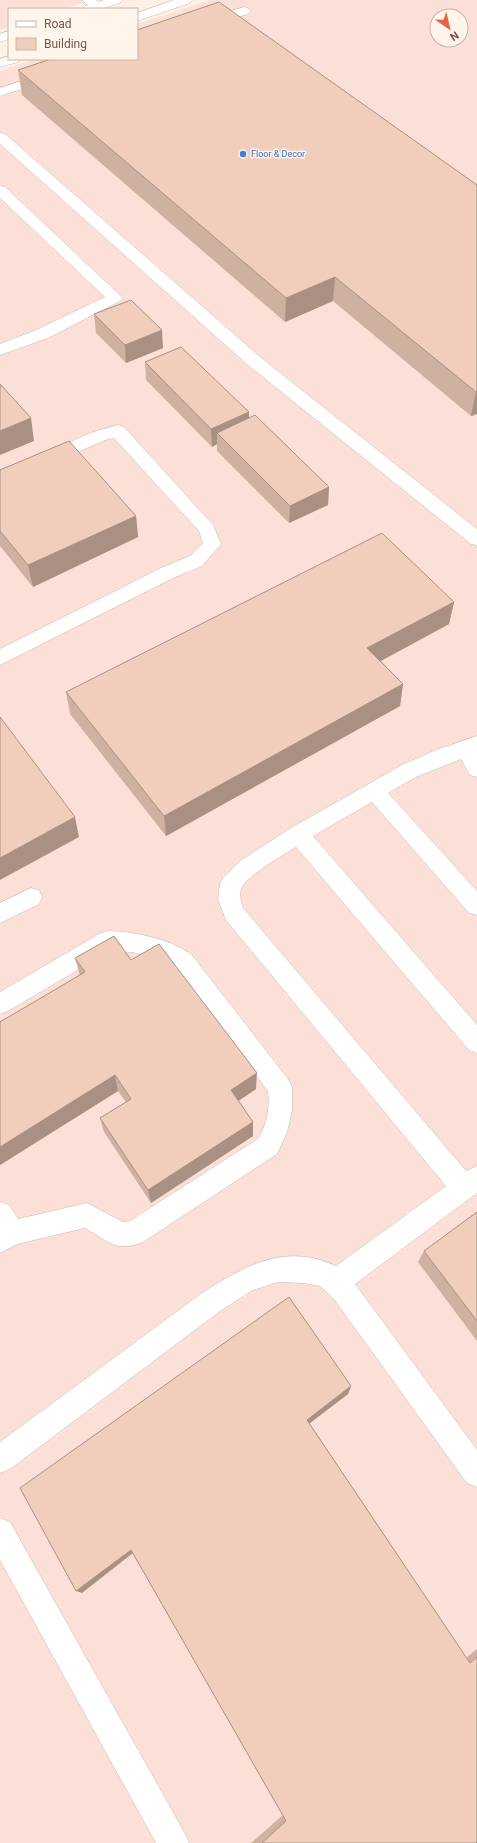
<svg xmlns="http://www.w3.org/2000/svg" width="477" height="1843" font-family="Roboto,sans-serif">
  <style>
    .commercial { fill: #fce0d7; fill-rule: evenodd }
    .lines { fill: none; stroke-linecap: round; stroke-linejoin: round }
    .service-casing { stroke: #cfbaad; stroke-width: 1 }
    .tertiary-casing { stroke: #cfbaad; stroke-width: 1 }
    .service { fill: #fff; fill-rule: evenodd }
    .tertiary { fill: #fff; fill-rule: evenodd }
    .wall { fill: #cfb1a1 }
    .shaded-wall { fill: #a99083 }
    .building { fill: #f1cebb; stroke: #a99083 }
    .shop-dot { fill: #3f7fe0; stroke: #fff5ea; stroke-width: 1.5 }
    .labels { text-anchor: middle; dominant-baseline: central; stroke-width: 3; stroke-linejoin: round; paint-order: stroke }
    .far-shop-label { font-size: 9px; fill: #366cbe; stroke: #fff5ea; text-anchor: start }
  </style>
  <rect width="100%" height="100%" fill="#fcf1e4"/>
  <g class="commercial">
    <polygon points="0,0 92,0 64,9 9,9 9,27 0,30"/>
    <path d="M210 0H477V1843H0V71L35 59H137V24ZM437 16H461V40H437Z"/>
  </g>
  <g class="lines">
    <g class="service-casing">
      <g id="service">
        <polygon points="82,0 96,0 103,6 101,9 93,9"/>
        <polygon points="244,7 248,8 250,11 248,14 206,27 202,26 200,23 202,20"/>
        <polygon points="87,59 106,59 105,62 0,96 0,88"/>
        <polygon points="0,133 5,134 260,357 477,529 477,545 471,544 248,365 0,144"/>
        <polygon points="0,186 5,187 123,298 120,301 48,338 0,355 0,344 36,330 105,297 0,198"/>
        <polygon points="118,425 124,427 213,525 221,544 202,566 173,578 0,665 0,649 161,568 190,556 203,543 199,531 114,438 105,440 0,486 0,473 93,432"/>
        <path d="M477 736V777L470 775 461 759 416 777 388 793 477 891V915L469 913 372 802 313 836 477 1025V1053L469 1050 296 847C284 854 245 877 241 889 239 896 241 901 243 908L466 1171 477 1166V1193L355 1284 477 1450V1487L467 1483 334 1299 320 1286 303 1283 278 1282 253 1290 220 1311 10 1469 0 1473V1442L202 1293C245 1266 285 1242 336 1266L446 1186 226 920 218 899 220 884 223 878 240 861 291 828 402 765 436 750Z"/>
        <polygon points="31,888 39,890 42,897 39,904 0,923 0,903"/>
        <path d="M107 931C137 932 166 938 191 954L288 1079 292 1087V1111L287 1132 277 1154 143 1242C116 1253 108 1241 85 1228L17 1244 0 1253V1202L9 1205 18 1219 87 1203 123 1222 130 1221 259 1138C267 1123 270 1108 268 1091L175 968 163 960 132 952 110 951 8 1011 0 1014V992L99 934Z"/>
        <polygon points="0,1518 10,1522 184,1832 189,1843 156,1843 0,1560"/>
      </g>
    </g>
    <g class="tertiary-casing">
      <g id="tertiary">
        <polygon points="104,0 122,0 120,3 101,9 83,9 85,6"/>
        <polygon points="174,0 192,0 190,3 137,21 137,13"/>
        <polygon points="9,31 9,39 0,42 0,34"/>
        <polygon points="9,56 9,59 19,59 18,62 0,67 0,59"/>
      </g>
    </g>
    <use href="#service" class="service"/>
    <use href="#tertiary" class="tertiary"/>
  </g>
  <g class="wall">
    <polygon points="18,70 477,185 477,414 471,416 333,301 285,322 22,95"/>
    <polygon points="94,314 163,348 126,363 96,333"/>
    <polygon points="145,362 249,412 249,418 329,487 328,505 289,523 217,451 217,444 212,447 146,380"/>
    <polygon points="0,470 136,516 138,537 33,587 0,546"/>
    <polygon points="454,602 449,624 381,661 403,684 400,706 166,836 70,714 66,692"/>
    <polygon points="75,958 131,960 256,1089 238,1101 253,1122 253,1136 151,1203 104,1132 100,1118 126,1102 118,1091 0,1165 0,1022 80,976"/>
    <polygon points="477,1212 477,1341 418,1262 424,1251"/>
    <polygon points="351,1386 348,1394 309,1423 466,1658 477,1649 477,1842 476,1843 251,1843 283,1815 133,1554 82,1593"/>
  </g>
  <g class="shaded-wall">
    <polygon points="335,277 333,301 285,322 286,298"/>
    <polygon points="162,330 163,348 126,363 125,345"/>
    <polygon points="476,392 477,392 477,414 471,416"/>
    <polygon points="249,412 249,430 217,433 217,444 212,447 211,429"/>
    <polygon points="31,418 34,441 0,455 0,431"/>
    <polygon points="329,487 328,505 289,523 290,506"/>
    <polygon points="136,516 138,537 33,587 28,565"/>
    <polygon points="454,602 449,624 364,670 367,648"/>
    <polygon points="403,684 400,706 166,836 164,816"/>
    <polygon points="75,817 79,837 0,880 0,858"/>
    <polygon points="257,1073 256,1089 231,1106 231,1090"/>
    <polygon points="115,1075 118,1091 0,1165 0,1147"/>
    <polygon points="253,1122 253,1136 151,1203 148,1190"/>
    <polygon points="351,1386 348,1394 305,1427 307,1420"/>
    <polygon points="131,1550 134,1552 82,1593 76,1591"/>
  </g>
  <g class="building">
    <polygon points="219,2 477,185 477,392 476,392 335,277 286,298 18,70 51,59 137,59 137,30"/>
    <polygon points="131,300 162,330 125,345 94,314"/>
    <polygon points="181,347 249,412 211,429 145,362"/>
    <polygon points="0,384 31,418 0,431"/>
    <polygon points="255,415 329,487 290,506 217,433"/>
    <polygon points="69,441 136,516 28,565 0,531 0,470"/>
    <polygon points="382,533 454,602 367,648 403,684 164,816 66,692"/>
    <polygon points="0,717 75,817 0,858"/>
    <polygon points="114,936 131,960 159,944 257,1073 231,1090 253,1122 148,1190 100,1118 131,1099 115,1075 0,1147 0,1022 85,972 75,958"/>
    <polygon points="477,1212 477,1321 424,1251"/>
    <polygon points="289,1297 351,1386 307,1420 470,1663 477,1657 477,1842 476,1843 262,1843 286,1821 131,1550 76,1591 20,1488"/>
  </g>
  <circle class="shop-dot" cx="243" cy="154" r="4"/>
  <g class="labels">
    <g class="far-shop-label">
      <text x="251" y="154">Floor &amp; Decor</text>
    </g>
  </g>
  <rect x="8" y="8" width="130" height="52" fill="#fff5ea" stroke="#c7b5aa"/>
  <rect x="16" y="21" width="20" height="6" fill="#ffffff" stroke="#c7b5aa"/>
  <text x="44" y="28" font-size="12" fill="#74564a">Road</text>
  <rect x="16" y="38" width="20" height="12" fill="#f1cebb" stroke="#c7b5aa"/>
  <text x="44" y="48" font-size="12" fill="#74564a">Building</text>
  <g transform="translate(449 28) rotate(146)"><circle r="19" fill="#fff5ea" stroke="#c7b5aa"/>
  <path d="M0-3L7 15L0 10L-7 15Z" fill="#e56349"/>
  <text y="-6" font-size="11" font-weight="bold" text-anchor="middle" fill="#74564a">N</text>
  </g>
</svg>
